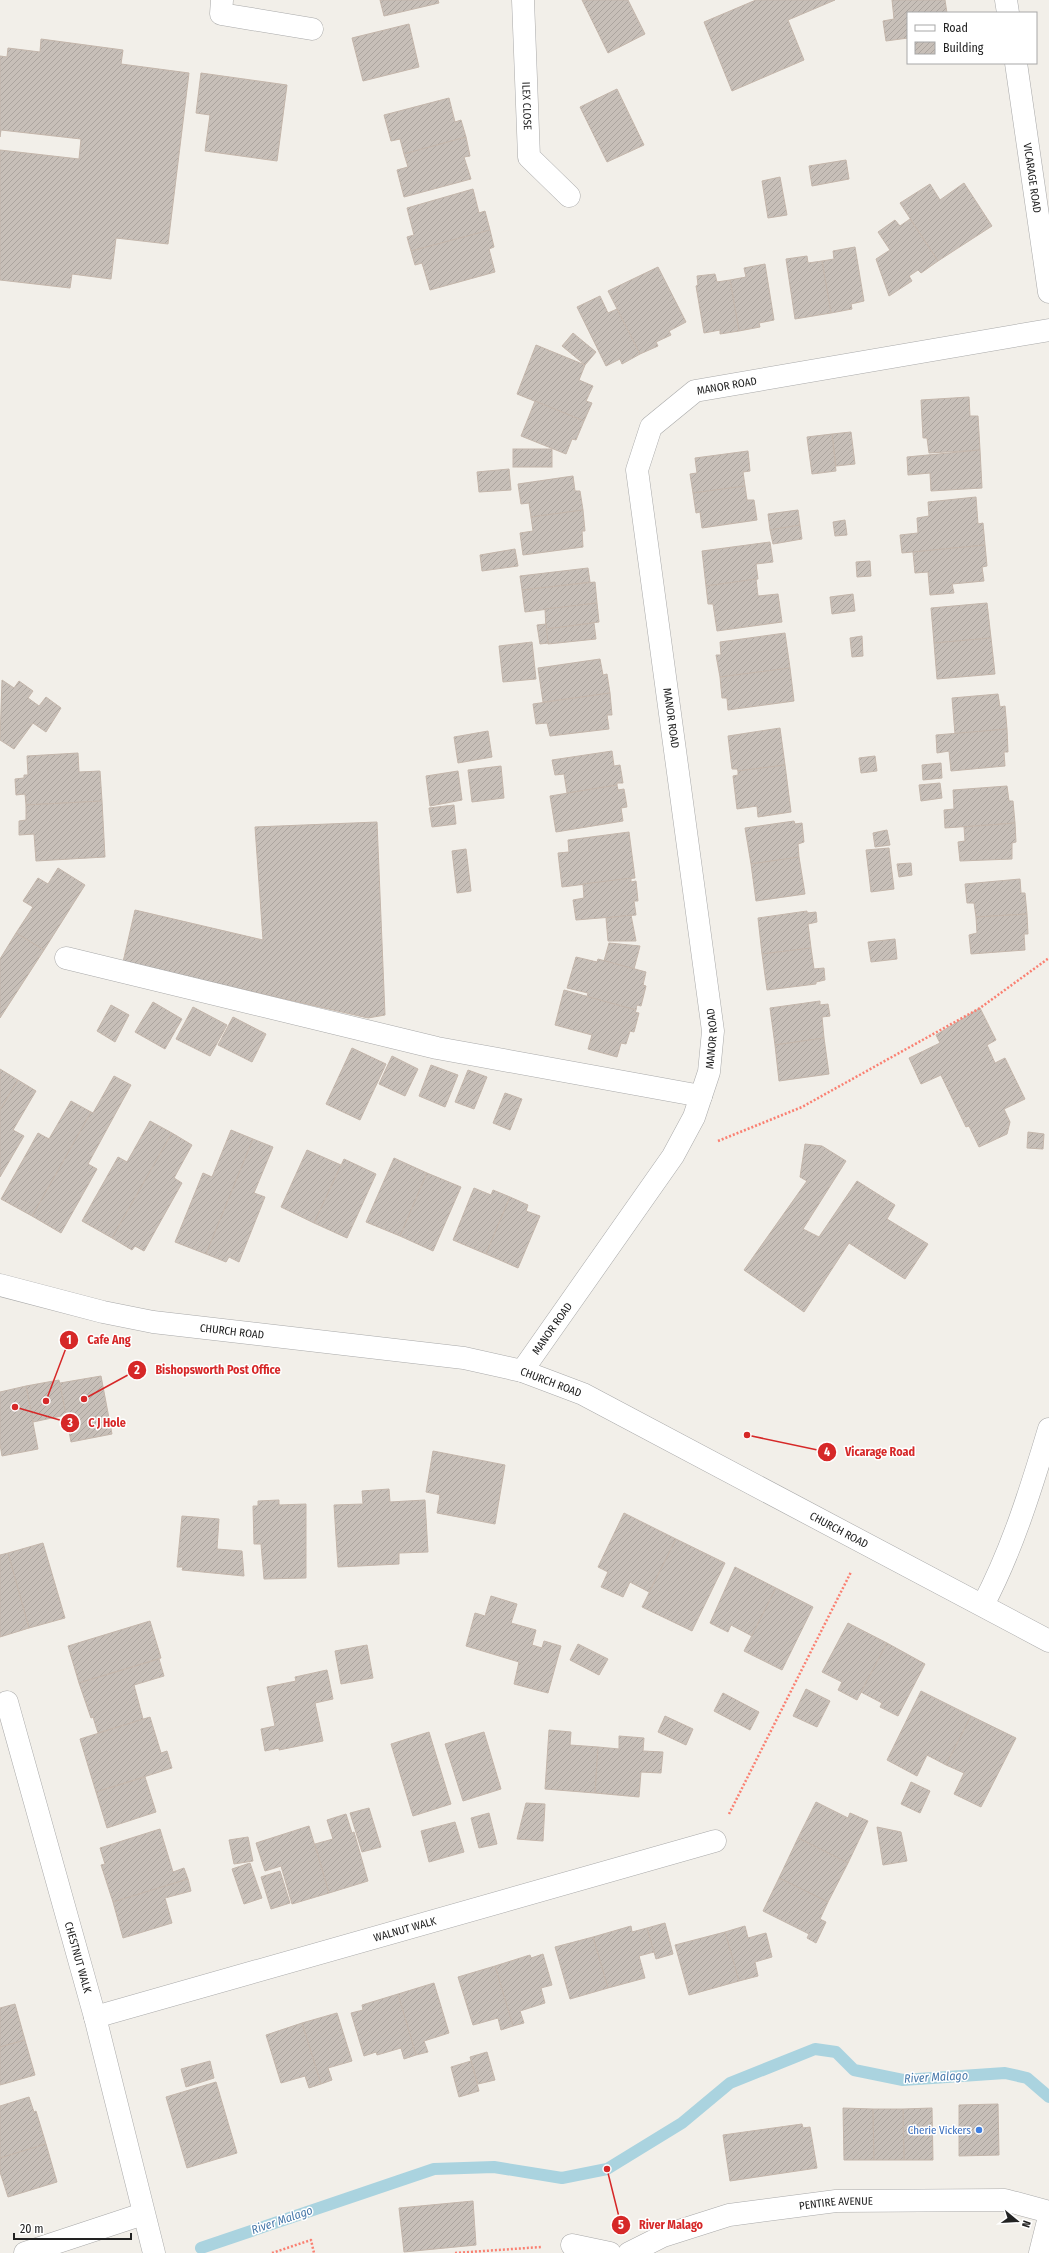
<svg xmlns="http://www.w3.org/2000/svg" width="1049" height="2253" font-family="'Fira Sans Condensed',sans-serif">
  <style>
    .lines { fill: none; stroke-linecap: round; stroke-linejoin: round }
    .stream { stroke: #aad3df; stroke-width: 12 }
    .building { fill: url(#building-hatch); stroke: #c4b6ab }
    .service-casing { stroke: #a9a9a9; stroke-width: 23 }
    .minor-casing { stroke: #a9a9a9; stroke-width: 23 }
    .tertiary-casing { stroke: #a9a9a9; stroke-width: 23 }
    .path { stroke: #fa8072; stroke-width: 2.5; stroke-dasharray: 2 2; stroke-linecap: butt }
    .service { stroke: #fff; stroke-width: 22 }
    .minor { stroke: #fff; stroke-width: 22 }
    .tertiary { stroke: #fff; stroke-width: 22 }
    .shop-dot { fill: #3f7fe0; stroke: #fff; stroke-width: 1.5 }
    .labels { text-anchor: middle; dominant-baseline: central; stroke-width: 3; stroke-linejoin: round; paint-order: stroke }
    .street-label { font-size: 11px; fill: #222; stroke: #fff }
    .shop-label { font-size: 11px; fill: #366cbe; stroke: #fff; text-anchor: end }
    .water-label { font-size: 12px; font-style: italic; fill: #4a7aab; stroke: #fff }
    .leader { fill: none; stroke: #d62828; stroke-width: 1.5 }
    .callout-dot { fill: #d62828; stroke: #fff; stroke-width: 1.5 }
    .mark-label { font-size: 12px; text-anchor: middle; font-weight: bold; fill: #fff }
    .callout-label { font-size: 12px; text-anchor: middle; font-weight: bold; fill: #d62828; stroke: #fff; stroke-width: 3; stroke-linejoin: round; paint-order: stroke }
  </style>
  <defs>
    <pattern id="building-hatch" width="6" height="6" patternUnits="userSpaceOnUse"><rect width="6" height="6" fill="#c7bfb8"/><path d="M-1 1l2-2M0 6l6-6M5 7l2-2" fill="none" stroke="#aba49e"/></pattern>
  </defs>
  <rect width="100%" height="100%" fill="#f2efe9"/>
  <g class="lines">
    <polyline class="stream" points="201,2248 434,2169 494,2167 562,2178 607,2169 682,2123 730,2083 815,2049 836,2052 854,2070 903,2080 1005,2073 1027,2078 1049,2097"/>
  </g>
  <g class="building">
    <polygon points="380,0 438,0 439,3 384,16"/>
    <polygon points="582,0 628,0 645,34 608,53"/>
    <polygon points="756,0 835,0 788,20 804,60 732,91 704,22"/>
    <polygon points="892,0 945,0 947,13 908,13 908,38 886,41 883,21 894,19"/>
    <polygon points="409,24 419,67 363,81 352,38"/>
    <polygon points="41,39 123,50 121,64 189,73 168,244 116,238 111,279 72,274 70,288 0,280 0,150 79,159 81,139 1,130 0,137 0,56 7,57 8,48 40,52"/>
    <polygon points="201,73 287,85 277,161 205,151 210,115 196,113"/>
    <polygon points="617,89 644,145 607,162 580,107"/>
    <polygon points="449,98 455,122 461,120 466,137 404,154 400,139 391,141 384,115"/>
    <polygon points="466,137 470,156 464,157 471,179 404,197 397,170 408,167 404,154"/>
    <polygon points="846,160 849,179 812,186 809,166"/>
    <polygon points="780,177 787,215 768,218 762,181"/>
    <polygon points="964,183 992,226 938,261 900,203 930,184 940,200"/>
    <polygon points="473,189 479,213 485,211 490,230 411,251 407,237 414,235 407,208"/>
    <polygon points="910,219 938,261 921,273 918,270 909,276 912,281 889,296 876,259 890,250 878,232 895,220 900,226"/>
    <polygon points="490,230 494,247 489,249 495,272 430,290 422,263 415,265 411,251"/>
    <polygon points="855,247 864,301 851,304 852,309 831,313 822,261 834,259 833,251"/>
    <polygon points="807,256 808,263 822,261 831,313 795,319 786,259"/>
    <polygon points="765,264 774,320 759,323 760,327 739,331 730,280 746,277 744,268"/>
    <polygon points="658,267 686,322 669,331 671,335 656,342 658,346 640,354 608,291"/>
    <polygon points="715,274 717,282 730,280 739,331 720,334 720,330 704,333 696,286 698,285 697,276"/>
    <polygon points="600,296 608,313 617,309 640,354 622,364 620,359 606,366 577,307"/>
    <polygon points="573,333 596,352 585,365 562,346"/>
    <polygon points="536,345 585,365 579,380 593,386 586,401 592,403 584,421 517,394"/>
    <polygon points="969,397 970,416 978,416 980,450 929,453 927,438 923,438 921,400"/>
    <polygon points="535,401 584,421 576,440 572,439 566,454 521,436"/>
    <polygon points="851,432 855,464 836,466 832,434"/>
    <polygon points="832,434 836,471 812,474 807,437"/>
    <rect x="513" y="449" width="39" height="18"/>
    <polygon points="980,450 982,488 931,491 930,473 908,475 907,457"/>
    <polygon points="748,451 750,471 743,472 745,486 693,493 690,474 697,473 695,458"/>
    <polygon points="509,469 511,490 479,492 477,472"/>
    <polygon points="573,476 575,491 580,491 583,510 531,517 529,503 521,504 518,484"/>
    <polygon points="745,486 747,500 754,500 757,520 702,528 700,512 696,513 693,493"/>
    <polygon points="976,497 978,524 983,523 985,545 902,553 900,535 918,533 917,518 929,516 928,502"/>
    <polygon points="583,510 585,531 582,531 583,547 523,555 520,533 533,531 531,517"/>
    <polygon points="798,510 800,525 770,530 768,514"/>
    <polygon points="845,520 847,535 835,536 833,522"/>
    <polygon points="800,525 802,539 773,544 770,530"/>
    <polygon points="770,542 773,562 756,564 758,579 706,586 702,551"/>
    <polygon points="985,545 987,566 982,567 984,581 952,584 954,593 930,595 928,572 915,573 913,552"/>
    <polygon points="515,549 518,566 482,571 480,555"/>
    <polygon points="870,561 871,576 857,577 856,562"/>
    <polygon points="588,568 590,582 522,590 520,576"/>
    <polygon points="756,579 758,596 778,594 782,622 717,631 713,604 708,604 706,586"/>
    <polygon points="595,582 597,603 525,612 522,590"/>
    <polygon points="853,594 855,611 832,614 830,597"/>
    <polygon points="597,603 599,622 546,629 545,609"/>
    <polygon points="987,603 991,638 934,643 931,608"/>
    <polygon points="594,623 596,639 548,644 546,629"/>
    <polygon points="546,624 548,643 540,644 537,625"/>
    <polygon points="785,633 790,668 720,677 716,655 721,655 720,642"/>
    <polygon points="862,636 863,656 852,657 850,638"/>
    <polygon points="991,638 995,674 937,679 934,643"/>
    <polygon points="532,642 536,679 503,682 499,646"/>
    <polygon points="600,659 603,675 607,674 610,693 543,702 538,668"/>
    <polygon points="790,668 794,701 728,710 727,698 722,698 720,677"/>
    <polygon points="2,680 14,688 19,681 33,691 28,698 39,706 46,697 61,708 46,732 33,723 14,749 0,740"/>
    <polygon points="610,693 612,715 607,715 609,729 550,736 547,723 536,724 533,704"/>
    <polygon points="998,694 1000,707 1005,706 1007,729 955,734 952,698"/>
    <polygon points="780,728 785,765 738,771 737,769 732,769 728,736"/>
    <polygon points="1007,729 1008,752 1004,752 1005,766 951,771 949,751 937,753 936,735"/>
    <polygon points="488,731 492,757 458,763 454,737"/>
    <polygon points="612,751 614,766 620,765 623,783 617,783 617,785 567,793 564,774 555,775 552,760"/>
    <polygon points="78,753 79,772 100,771 102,801 26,805 25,794 16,795 15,779 24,778 24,775 28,775 27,756"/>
    <polygon points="875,756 877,771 861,773 859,758"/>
    <polygon points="941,763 942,778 923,780 922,765"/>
    <polygon points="785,765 791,812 758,817 757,806 737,809 733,776 738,775 738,771"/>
    <polygon points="501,766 504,798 472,802 468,770"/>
    <polygon points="458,771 462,800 430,806 426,776"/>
    <polygon points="940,783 942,798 921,801 919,785"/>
    <polygon points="617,785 618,790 624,789 627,807 621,808 623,821 556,832 550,796"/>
    <polygon points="1007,786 1009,801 1013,801 1015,823 945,828 944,810 954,809 953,790"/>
    <polygon points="102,801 105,857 36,861 34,834 19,835 19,821 26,820 26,805"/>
    <polygon points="454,805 456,824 432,827 429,808"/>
    <polygon points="794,821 795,824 802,823 804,842 798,844 799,857 751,864 745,828"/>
    <polygon points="377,822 385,1015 368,1018 123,962 135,910 263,940 255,827"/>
    <polygon points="1015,823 1016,842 1012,843 1012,859 960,861 958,842 965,841 964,827"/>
    <polygon points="887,830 890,845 875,847 873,833"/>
    <polygon points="629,832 635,878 562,887 558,853 569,852 568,840"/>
    <polygon points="889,848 894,889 871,892 866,850"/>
    <polygon points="466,849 471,891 457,893 452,851"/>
    <polygon points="799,857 805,894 756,901 751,864"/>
    <polygon points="911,863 912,875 899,877 897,864"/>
    <polygon points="58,868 85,885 44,950 16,933 33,907 23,901 38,878 48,884"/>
    <polygon points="631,878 631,882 636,881 638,901 634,901 636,915 576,920 573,900 584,898 583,884"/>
    <polygon points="1020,879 1021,893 1025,893 1027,914 976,917 974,903 967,903 965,884"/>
    <polygon points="807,911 807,913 816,912 817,922 808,924 811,948 762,954 758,918"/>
    <polygon points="1027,914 1028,934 1024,934 1025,950 971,954 969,935 977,933 976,917"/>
    <polygon points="631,915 636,941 608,941 606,918"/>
    <polygon points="16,933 44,950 0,1018 0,959"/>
    <polygon points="895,939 897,959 871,962 868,942"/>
    <polygon points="609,943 640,946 634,969 604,961"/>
    <polygon points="811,948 814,969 824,968 825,980 816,982 816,984 767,990 762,954"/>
    <polygon points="576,957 597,962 598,959 646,972 643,985 646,986 641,1006 637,1005 636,1010 587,997 588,993 567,988"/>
    <polygon points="564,990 636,1010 635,1012 639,1013 634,1032 630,1031 626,1044 621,1043 617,1057 588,1049 592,1035 555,1025"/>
    <polygon points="820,1001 820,1005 828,1004 830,1016 822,1017 824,1038 775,1045 770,1008"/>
    <polygon points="153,1002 182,1019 165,1049 135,1032"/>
    <polygon points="111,1005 129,1015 115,1042 97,1031"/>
    <polygon points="193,1007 227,1025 210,1056 176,1039"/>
    <polygon points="980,1008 996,1040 987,1045 995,1063 1005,1058 1025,1099 1004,1109 1010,1122 1007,1134 979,1147 969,1126 966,1127 941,1075 921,1084 909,1058 940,1043 936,1035"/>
    <polygon points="233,1017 266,1034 252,1062 218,1045"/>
    <polygon points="824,1038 829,1074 779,1081 775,1045"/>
    <polygon points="352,1048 386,1064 360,1120 326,1104"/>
    <polygon points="392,1056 418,1069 405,1096 379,1084"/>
    <polygon points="431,1065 458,1075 445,1107 419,1096"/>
    <polygon points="0,1069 18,1080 0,1110"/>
    <polygon points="468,1070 487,1077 474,1109 455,1102"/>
    <polygon points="114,1076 131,1085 88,1164 97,1169 61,1233 32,1216 91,1112 93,1113"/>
    <polygon points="18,1080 36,1091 13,1130 24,1136 0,1177 0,1110"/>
    <polygon points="505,1093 522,1099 510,1130 493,1123"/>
    <polygon points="71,1101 91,1112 32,1216 1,1199 38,1133 49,1139"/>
    <polygon points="150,1121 172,1133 112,1238 82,1221 118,1157 127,1162"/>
    <polygon points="231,1130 253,1139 206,1254 175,1242 203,1173 212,1177"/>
    <polygon points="1028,1132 1044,1134 1043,1149 1027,1148"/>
    <polygon points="172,1133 192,1145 174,1178 182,1183 144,1251 135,1246 132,1250 112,1238"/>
    <polygon points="253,1139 273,1147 254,1193 265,1197 239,1262 229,1257 226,1262 206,1254"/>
    <polygon points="805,1144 822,1146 846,1161 803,1229 819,1237 857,1181 895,1205 887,1219 928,1244 905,1279 849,1243 804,1312 744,1270 807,1181 800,1177"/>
    <polygon points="307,1150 341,1165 314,1223 281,1207"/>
    <polygon points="394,1158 427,1173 400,1236 366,1222"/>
    <polygon points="344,1159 376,1174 347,1238 314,1223"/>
    <polygon points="427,1173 461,1187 433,1251 400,1236"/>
    <polygon points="474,1188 491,1195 493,1190 510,1197 486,1254 453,1240"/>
    <polygon points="510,1197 528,1205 526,1211 540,1216 518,1268 486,1254"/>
    <polygon points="101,1376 112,1434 71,1442 60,1383"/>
    <polygon points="59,1380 66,1415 33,1422 26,1386"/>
    <polygon points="26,1386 38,1449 2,1456 0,1444 0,1392"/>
    <polygon points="433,1451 505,1465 495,1524 437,1513 440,1495 426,1492"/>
    <polygon points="389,1489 390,1502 425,1500 428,1552 399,1553 399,1564 338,1567 334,1505 363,1504 362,1491"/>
    <polygon points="279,1500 279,1505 306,1504 306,1578 264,1579 261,1544 254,1544 253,1506 258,1506 258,1501"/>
    <polygon points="624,1513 676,1539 649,1592 630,1582 623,1597 601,1587 608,1572 598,1567"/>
    <polygon points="182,1516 219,1519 217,1549 242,1551 244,1576 182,1570 183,1567 177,1567"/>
    <polygon points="676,1539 725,1563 692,1631 642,1607"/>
    <polygon points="43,1543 65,1618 29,1628 8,1553"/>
    <polygon points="8,1553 29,1628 0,1637 0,1555"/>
    <polygon points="735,1567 776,1588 752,1636 731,1625 728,1632 710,1623"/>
    <polygon points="776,1588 813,1607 782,1670 744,1651"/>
    <polygon points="491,1596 517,1604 511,1623 536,1630 532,1645 542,1648 544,1641 561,1646 548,1693 514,1684 519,1662 466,1646 475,1613 485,1616"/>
    <polygon points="150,1621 161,1658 79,1683 68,1646"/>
    <polygon points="848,1623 887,1643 857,1700 838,1690 842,1682 822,1672"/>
    <polygon points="887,1643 925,1664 898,1716 880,1707 882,1703 861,1692"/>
    <polygon points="578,1644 608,1659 599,1675 570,1660"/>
    <polygon points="367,1645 373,1678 341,1684 335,1651"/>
    <polygon points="159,1659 164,1676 134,1685 143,1719 98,1733 93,1717 91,1718 79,1683"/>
    <polygon points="327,1670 333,1699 315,1703 323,1741 279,1750 279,1748 265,1751 261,1729 275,1726 267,1687 296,1681 295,1677"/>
    <polygon points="806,1689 830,1701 817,1727 793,1716"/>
    <polygon points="921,1691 971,1716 946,1765 927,1755 917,1776 887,1760"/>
    <polygon points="723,1693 759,1712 750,1730 714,1711"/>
    <polygon points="665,1716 693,1729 686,1745 658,1732"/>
    <polygon points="971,1716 1016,1738 981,1807 954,1794 964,1773 946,1765"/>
    <polygon points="150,1717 161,1753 167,1751 172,1768 96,1792 80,1739"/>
    <polygon points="549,1730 571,1732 570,1745 598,1747 595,1793 545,1789"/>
    <polygon points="429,1732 451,1804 413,1816 391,1744"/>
    <polygon points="484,1732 501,1789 463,1801 445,1744"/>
    <polygon points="619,1736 644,1738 643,1751 663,1752 661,1773 641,1772 639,1797 595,1793 598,1747 619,1749"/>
    <polygon points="145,1777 156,1812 107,1828 96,1792"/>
    <polygon points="911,1782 930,1791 920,1813 901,1804"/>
    <polygon points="816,1802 848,1818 850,1813 868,1821 848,1863 798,1838"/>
    <polygon points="526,1803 545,1804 543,1841 517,1839"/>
    <polygon points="369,1808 381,1847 362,1852 350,1813"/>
    <polygon points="489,1813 497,1844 479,1848 471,1818"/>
    <polygon points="346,1814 352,1833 354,1832 368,1881 329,1893 315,1844 333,1839 327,1820"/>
    <polygon points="455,1822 464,1852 429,1862 421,1831"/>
    <polygon points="309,1826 329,1893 292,1904 281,1866 265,1871 256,1843"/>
    <polygon points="877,1827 901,1832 907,1861 883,1865"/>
    <polygon points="160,1829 173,1872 184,1868 188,1879 113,1902 101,1865 105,1864 100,1848"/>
    <polygon points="248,1837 253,1861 234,1864 229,1840"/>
    <polygon points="798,1838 848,1863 828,1902 779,1878"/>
    <polygon points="250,1863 262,1898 244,1904 232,1869"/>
    <polygon points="280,1871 290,1903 271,1909 261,1877"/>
    <polygon points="779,1878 828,1902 820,1919 826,1922 816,1943 807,1938 809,1934 763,1911"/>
    <polygon points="188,1879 191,1891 165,1898 172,1923 123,1938 113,1902"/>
    <polygon points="665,1923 673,1954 656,1959 647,1928"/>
    <polygon points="631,1926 632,1932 647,1928 654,1952 639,1956 645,1978 608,1988 593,1937"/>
    <polygon points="745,1926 748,1938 766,1933 772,1957 755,1962 758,1976 739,1981 725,1932"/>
    <polygon points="725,1932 739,1981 689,1995 675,1945"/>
    <polygon points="593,1937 608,1988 570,1999 555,1947"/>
    <polygon points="543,1954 552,1985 541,1988 545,2003 520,2011 524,2023 513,2026 495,1966 530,1955 531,1958"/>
    <polygon points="495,1966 513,2026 501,2030 498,2018 473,2025 458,1977"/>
    <polygon points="434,1983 449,2033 424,2041 428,2052 416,2055 398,1994"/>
    <polygon points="398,1994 416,2055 404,2059 401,2048 377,2055 376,2052 364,2056 351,2013 363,2010 362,2005"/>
    <polygon points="15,2004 25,2040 0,2047 0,2008"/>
    <polygon points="337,2013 352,2061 328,2068 332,2080 321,2084 302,2023"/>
    <polygon points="302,2023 321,2084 309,2088 305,2076 281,2083 266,2035"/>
    <polygon points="25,2040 35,2075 0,2085 0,2047"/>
    <polygon points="487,2052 495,2080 478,2084 470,2057"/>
    <polygon points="210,2061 214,2078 186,2087 181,2069"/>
    <polygon points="471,2061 479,2091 459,2097 451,2067"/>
    <polygon points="216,2082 237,2153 187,2168 166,2097"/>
    <polygon points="29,2097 34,2112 36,2111 46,2144 0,2158 0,2106"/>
    <polygon points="998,2104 999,2155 959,2156 959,2105"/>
    <polygon points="843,2108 873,2109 874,2160 844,2160"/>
    <polygon points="932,2108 933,2160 904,2160 903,2109"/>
    <polygon points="873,2109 903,2109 904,2160 874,2160"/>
    <polygon points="802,2124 803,2128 810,2127 817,2168 730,2181 723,2135"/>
    <polygon points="46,2144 57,2182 8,2197 0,2172 0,2158"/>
    <polygon points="473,2201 476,2245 404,2252 399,2208"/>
  </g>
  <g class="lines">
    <g class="service-casing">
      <g id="service">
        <polyline points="222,0 221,14 312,29"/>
        <polyline points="66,958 437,1048 701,1096"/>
      </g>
    </g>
    <g class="minor-casing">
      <g id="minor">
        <path id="s1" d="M523 0 529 157 569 196"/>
        <polyline points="1006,0 1008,13"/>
        <path id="s2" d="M1016 63 1049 292"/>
        <path id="s3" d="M522 1371 673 1156 694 1117 709 1072 713 1031 637 470 651 427 695 391 1049 330"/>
        <path d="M983 1605C1012 1550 1031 1489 1049 1429"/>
        <path id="s4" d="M7 1702 95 2017 154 2253"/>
        <path id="s5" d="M95 2017 715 1841"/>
        <polyline points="572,2245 610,2253"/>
        <polyline points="25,2253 143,2214"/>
        <path id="s6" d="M629 2253 663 2236 729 2215 836 2201 1005 2200 1049 2212"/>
      </g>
    </g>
    <g class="tertiary-casing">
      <g id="tertiary">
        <path id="s7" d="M0 1285 103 1312 153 1322 464 1358 522 1371 583 1394 1049 1641"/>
        <polyline points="1040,2253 1049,2217"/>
      </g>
    </g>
    <g class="path">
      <polyline points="718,1141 802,1107 980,1008 1049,958"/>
      <polyline points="729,1814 851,1572"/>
      <polyline points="272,2253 311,2240 314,2253"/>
      <polyline points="455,2253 541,2247"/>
    </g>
    <use href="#service" class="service"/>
    <use href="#minor" class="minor"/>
    <use href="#tertiary" class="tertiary"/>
  </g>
  <circle class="shop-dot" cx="979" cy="2130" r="4"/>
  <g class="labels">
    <g class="street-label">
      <text stroke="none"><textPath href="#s1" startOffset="106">ILEX CLOSE</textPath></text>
      <text stroke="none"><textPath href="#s2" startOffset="116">VICARAGE ROAD</textPath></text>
      <text stroke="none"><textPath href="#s3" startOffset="1096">MANOR ROAD</textPath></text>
      <text transform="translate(671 718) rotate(82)">MANOR ROAD</text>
      <text stroke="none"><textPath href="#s3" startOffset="388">MANOR ROAD</textPath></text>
      <text stroke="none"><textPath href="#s3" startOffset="52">MANOR ROAD</textPath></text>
      <text stroke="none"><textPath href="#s7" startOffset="237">CHURCH ROAD</textPath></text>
      <text stroke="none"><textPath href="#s7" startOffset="561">CHURCH ROAD</textPath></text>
      <text stroke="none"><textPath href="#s7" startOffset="885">CHURCH ROAD</textPath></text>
      <text stroke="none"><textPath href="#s5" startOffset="322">WALNUT WALK</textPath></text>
      <text stroke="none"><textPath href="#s4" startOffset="265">CHESTNUT WALK</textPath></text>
      <text stroke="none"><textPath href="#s6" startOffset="215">PENTIRE AVENUE</textPath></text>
    </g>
    <g class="shop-label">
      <text x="971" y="2130">Cherie Vickers</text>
    </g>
    <g class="water-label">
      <text transform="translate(936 2077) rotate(-3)">River Malago</text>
      <text transform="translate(282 2220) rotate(-19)">River Malago</text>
    </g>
  </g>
  <path class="leader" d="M46 1401L69 1340M84 1399L137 1370M15 1407L70 1423M747 1435L827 1452M607 2169L621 2225"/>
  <g class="callout-dot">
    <circle cx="46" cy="1401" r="4"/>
    <circle cx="84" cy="1399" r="4"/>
    <circle cx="15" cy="1407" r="4"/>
    <circle cx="747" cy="1435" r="4"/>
    <circle cx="607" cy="2169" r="4"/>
    <circle cx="69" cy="1340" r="10"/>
    <circle cx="137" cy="1370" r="10"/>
    <circle cx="70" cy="1423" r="10"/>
    <circle cx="827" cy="1452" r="10"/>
    <circle cx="621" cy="2225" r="10"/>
  </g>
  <g class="mark-label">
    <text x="69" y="1344">1</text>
    <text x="137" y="1374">2</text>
    <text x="70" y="1427">3</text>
    <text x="827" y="1456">4</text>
    <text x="621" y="2229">5</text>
  </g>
  <g class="callout-label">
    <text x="109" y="1344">Cafe Ang</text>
    <text x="218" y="1374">Bishopsworth Post Office</text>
    <text x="107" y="1427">C J Hole</text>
    <text x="880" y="1456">Vicarage Road</text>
    <text x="671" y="2229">River Malago</text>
  </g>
  <rect x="907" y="12" width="130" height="52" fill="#ffffff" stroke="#a7a7a7"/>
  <rect x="915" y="25" width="20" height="6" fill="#ffffff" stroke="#a7a7a7"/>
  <text x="943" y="32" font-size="12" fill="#222222">Road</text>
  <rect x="915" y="42" width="20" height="12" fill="url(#building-hatch)" stroke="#a7a7a7"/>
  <text x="943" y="52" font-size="12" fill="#222222">Building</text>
  <g transform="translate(1017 2221) rotate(108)" stroke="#ffffff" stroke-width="3" paint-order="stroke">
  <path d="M0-3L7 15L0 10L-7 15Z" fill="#222222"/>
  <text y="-6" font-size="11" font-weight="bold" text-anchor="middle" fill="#222222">N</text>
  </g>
  <path d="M14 2233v6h117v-6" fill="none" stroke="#222222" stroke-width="2"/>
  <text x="20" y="2233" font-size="12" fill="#222222" stroke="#ffffff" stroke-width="3" paint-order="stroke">20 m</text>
</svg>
